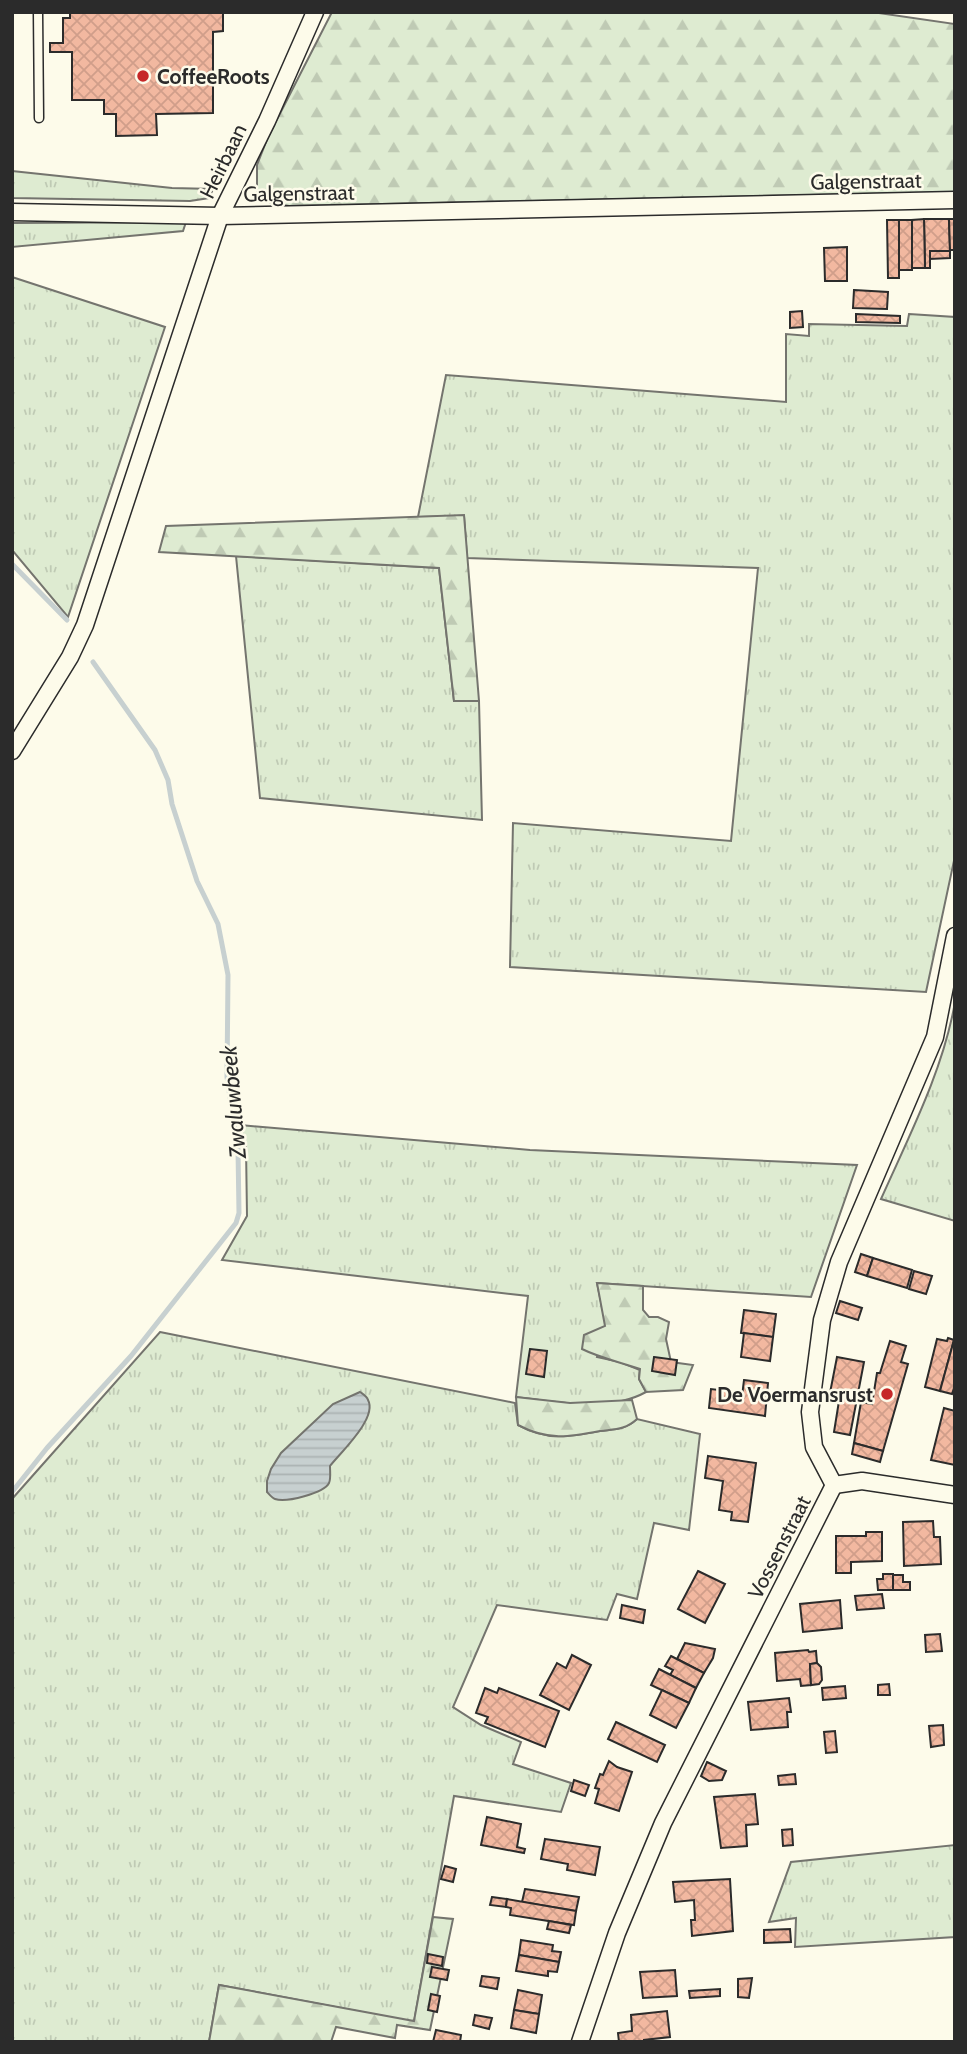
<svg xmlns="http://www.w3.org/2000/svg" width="967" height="2054" font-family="Cabin,sans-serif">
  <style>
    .grass { fill: url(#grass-tufts); stroke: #74746e; stroke-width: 2 }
    .forest { fill: url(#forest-firs); stroke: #74746e; stroke-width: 2 }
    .water { fill: url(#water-rules); stroke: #74746e; stroke-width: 2 }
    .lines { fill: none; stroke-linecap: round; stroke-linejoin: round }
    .stream { stroke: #c7d0d0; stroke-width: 5 }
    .building { fill: url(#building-cross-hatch); stroke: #2b2b2b; stroke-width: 2 }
    .lane-casing { stroke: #2b2b2b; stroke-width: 11 }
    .street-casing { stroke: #2b2b2b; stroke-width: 19 }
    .lane { stroke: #fdfbea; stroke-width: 8 }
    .street { stroke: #fdfbea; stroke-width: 16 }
    .poi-dot { fill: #c62828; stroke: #fdfbea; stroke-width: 2.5 }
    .labels { text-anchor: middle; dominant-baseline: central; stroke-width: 5; stroke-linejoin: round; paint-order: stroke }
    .poi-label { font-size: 21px; font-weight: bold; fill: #2b2b2b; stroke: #fdfbea; text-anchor: start }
    .street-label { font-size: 21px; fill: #2b2b2b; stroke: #fdfbea }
    .water-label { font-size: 23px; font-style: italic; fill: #2b2b2b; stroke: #fdfbea }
  </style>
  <defs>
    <pattern id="grass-tufts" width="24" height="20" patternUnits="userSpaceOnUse" patternTransform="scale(1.75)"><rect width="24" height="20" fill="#deebd1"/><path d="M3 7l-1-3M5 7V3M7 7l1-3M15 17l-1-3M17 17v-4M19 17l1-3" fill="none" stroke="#bfcab4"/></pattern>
    <pattern id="forest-firs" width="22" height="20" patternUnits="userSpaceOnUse" patternTransform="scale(1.75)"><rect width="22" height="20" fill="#deebd1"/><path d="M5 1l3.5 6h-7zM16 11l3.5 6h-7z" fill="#bfcab4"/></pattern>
    <pattern id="water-rules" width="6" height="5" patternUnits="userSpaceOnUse" patternTransform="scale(1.75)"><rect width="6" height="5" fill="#c7d0d0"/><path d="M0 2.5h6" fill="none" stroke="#abb3b3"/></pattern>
    <pattern id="building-cross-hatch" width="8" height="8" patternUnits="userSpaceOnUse" patternTransform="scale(1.75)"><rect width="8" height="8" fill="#f2b8a0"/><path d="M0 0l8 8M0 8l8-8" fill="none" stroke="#d09e8a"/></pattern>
  </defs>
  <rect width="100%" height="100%" fill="#fdfbea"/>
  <g class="grass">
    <polygon points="12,171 172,188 213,189 209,198 190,201 12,198"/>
    <polygon points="186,222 183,231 12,247 12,223"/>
    <polygon points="12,277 165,327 68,617 12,550"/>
    <polygon points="909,314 955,317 955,856 926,992 510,967 513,823 731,841 758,568 467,558 464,516 418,517 446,375 786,402 786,334 809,336 809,324 907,326"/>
    <polygon points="236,556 439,568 454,701 479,701 482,820 260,798"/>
    <path d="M955 1002V1221L881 1199C909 1136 943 1071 955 1002Z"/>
    <path d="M240 1125 530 1150 857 1165 811 1297 597 1283 606 1326 597 1357 620 1362 640 1370 639 1379 646 1392C608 1413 558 1402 516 1397L528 1296 222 1260 247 1216 246 1147Z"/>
    <path d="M160 1332 515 1403 518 1425C548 1441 569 1437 600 1431 615 1429 625 1430 637 1419L700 1434 689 1530 654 1523 637 1599 617 1594 607 1620 497 1605 453 1707 481 1725 521 1742 513 1764 571 1783 561 1812 454 1796 414 2022 219 1985 209 2042H12V1499Z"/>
    <polygon points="955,1845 955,1937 795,1947 796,1918 769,1922 791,1862"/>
  </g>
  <g class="forest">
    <polygon points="332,12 872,12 955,24 955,192 289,206 269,202 257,194 257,165 268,137"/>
    <polygon points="464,515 479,701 454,701 439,568 159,552 166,526"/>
    <path d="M597 1283 643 1286V1310L649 1317H658L669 1322 666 1339 671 1362 693 1365 683 1390 646 1392 639 1379 640 1369C620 1362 600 1358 582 1349L584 1335 605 1326Z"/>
    <path d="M516 1397 570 1403 632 1400 637 1419C625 1430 615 1429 600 1431 569 1437 548 1441 518 1425Z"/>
    <polygon points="433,1917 453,1919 430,2030 397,2025 395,2038 336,2027 331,2042 209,2042 219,1985 414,2021"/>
  </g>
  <path class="water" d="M360 1392C363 1394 367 1396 368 1400 378 1418 340 1453 330 1466 330 1472 331 1479 329 1483 324 1493 286 1503 275 1499 272 1498 269 1494 267 1492V1481L271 1469 281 1453 333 1404Z"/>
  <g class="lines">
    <g class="stream">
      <polyline points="12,564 67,620"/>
      <polyline points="12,1492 47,1448 131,1356 236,1223 239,1213 238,1149 227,1077 228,975 218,924 197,881 172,804 168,780 155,750 93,662"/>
    </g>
  </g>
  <g class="building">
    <polygon points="70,12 223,12 223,31 213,32 213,113 156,114 157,135 116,136 116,114 104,114 104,100 72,100 72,52 50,52 50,43 63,43 63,18 70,18"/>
    <polygon points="924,219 949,219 950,251 930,251 930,268 925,268"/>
    <polygon points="924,219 925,268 912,268 912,220"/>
    <polygon points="949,219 955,219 955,250 950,250"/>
    <polygon points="887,220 899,220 899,278 888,278"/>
    <rect x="899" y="220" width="13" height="50"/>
    <polygon points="847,247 847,281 825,281 824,248"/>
    <polygon points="930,251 950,251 950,258 930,259"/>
    <polygon points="854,290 888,292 887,309 853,308"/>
    <polygon points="802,311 803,327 790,328 790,312"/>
    <polygon points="856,314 900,316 900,323 856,322"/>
    <polygon points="861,1254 873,1258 867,1276 855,1272"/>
    <polygon points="873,1258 912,1270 907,1288 867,1276"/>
    <polygon points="914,1271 932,1276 926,1294 909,1289"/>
    <polygon points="840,1301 862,1308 858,1320 836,1313"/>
    <polygon points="744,1310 776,1314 773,1337 741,1333"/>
    <polygon points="744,1333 773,1337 770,1361 741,1357"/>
    <polygon points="948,1338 954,1340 940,1391 925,1387 937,1339 947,1341"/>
    <polygon points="954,1340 955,1385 952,1394 940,1391"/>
    <polygon points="890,1341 906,1346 901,1362 908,1364 883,1451 854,1443 861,1402 872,1404 877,1373 880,1373"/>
    <polygon points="530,1349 547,1351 544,1377 526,1374"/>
    <polygon points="654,1357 677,1360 675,1375 652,1371"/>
    <polygon points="837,1357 864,1362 850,1435 834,1432 839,1401 829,1398"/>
    <polygon points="744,1380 768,1383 765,1416 709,1408 711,1389 735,1392 735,1395 742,1396"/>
    <polygon points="944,1408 955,1411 955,1465 931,1460"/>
    <polygon points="854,1443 883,1451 880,1462 852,1454"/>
    <polygon points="708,1456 756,1463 748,1522 731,1520 732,1512 719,1510 723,1481 705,1478"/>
    <polygon points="933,1521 934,1537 940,1537 941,1564 904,1566 903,1522"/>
    <polygon points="866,1532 882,1532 882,1561 851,1562 851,1573 836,1573 836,1536 866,1536"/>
    <polygon points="698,1571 725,1584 705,1623 678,1609"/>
    <polygon points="883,1574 893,1574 893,1590 878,1590 877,1579 883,1579"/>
    <polygon points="893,1575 903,1575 903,1582 910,1582 910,1590 893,1590"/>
    <polygon points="882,1594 884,1608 857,1610 855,1596"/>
    <polygon points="840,1600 842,1628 803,1632 800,1604"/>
    <polygon points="622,1605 645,1610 643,1623 620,1618"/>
    <polygon points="940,1634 942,1651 926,1652 925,1635"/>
    <polygon points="685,1643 715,1649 713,1658 704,1673 677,1659"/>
    <polygon points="808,1650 809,1652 816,1651 817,1663 810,1664 811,1685 801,1686 800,1679 777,1681 775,1653"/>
    <polygon points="572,1655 591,1665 569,1710 540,1695 557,1663 566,1668"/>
    <polygon points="671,1656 704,1673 696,1688 670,1675 673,1670 665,1666"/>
    <polygon points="817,1663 821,1667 822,1680 819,1684 811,1685 810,1664"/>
    <polygon points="659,1669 696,1688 689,1703 651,1685"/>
    <polygon points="889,1684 890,1695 878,1695 878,1685"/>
    <polygon points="845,1686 846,1698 823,1700 822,1688"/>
    <polygon points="485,1688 497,1693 499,1688 559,1711 545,1747 485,1723 488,1717 476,1713"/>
    <polygon points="662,1690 689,1703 676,1728 650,1715"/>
    <polygon points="789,1698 791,1712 787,1712 788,1727 751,1730 748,1702"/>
    <polygon points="616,1722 665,1745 657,1762 608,1739"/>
    <polygon points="943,1725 944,1745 931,1747 929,1726"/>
    <polygon points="835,1731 837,1752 826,1753 824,1732"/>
    <polygon points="609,1761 617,1767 632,1772 619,1811 595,1803 599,1789 595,1788 600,1774 603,1775"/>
    <polygon points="707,1762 726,1771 722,1780 709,1781 701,1776"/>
    <polygon points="795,1774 796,1784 779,1785 778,1776"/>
    <polygon points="574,1780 589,1785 585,1796 571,1791"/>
    <polygon points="755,1794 758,1824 746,1825 747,1846 721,1848 714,1797"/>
    <polygon points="487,1817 521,1824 517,1847 525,1849 524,1853 481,1845"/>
    <polygon points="792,1829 793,1845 783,1846 782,1830"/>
    <polygon points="545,1839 600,1847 595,1875 567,1870 568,1864 541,1859"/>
    <polygon points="445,1866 456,1869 453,1882 441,1879"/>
    <polygon points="730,1879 733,1931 692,1936 691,1920 695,1920 694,1900 675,1902 673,1882"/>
    <polygon points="525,1889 579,1897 576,1911 522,1902"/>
    <polygon points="492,1897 507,1899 506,1907 490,1905"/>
    <polygon points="507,1899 576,1911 574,1925 510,1915 511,1908 506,1907"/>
    <polygon points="549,1921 571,1925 569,1933 547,1929"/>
    <polygon points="790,1929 791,1942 764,1943 764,1930"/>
    <polygon points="521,1940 553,1945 552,1951 561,1952 559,1962 519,1955"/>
    <polygon points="428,1954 443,1957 442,1966 427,1963"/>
    <polygon points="519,1955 559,1962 557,1972 548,1971 548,1976 516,1971"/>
    <polygon points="432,1967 449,1970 447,1980 430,1977"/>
    <polygon points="675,1970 677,1996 643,1998 640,1972"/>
    <polygon points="482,1976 499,1978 497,1989 480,1986"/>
    <polygon points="752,1978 749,1998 738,1997 738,1979"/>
    <polygon points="720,1989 720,1996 690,1998 689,1991"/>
    <polygon points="518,1990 542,1995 539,2014 514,2010"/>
    <polygon points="431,1994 440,1996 437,2012 428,2010"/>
    <polygon points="514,2010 539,2014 536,2033 511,2028"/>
    <polygon points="667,2011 670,2037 644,2040 644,2042 619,2042 618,2033 632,2031 631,2015"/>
    <polygon points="475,2015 492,2018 489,2029 473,2025"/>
    <polygon points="436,2030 461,2035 460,2042 433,2042"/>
  </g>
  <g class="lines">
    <g class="lane-casing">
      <polyline id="lane" points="38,12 39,118"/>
    </g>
    <g class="street-casing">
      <g id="street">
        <polyline points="12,212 220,216 955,200"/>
        <polyline points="12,751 70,657 85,625 220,216 267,121 315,12"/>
        <polyline points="834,1485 814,1447 810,1412 822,1320 839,1262 935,1037 955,936"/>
        <polyline points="834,1485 862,1481 955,1495"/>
        <polyline points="580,2042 617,1933 663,1823 834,1485"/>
      </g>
    </g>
    <use href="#lane" class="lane"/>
    <use href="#street" class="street"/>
  </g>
  <g class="poi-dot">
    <circle cx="143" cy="76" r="7"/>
    <circle cx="887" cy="1394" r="7"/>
  </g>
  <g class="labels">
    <g class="poi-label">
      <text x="157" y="76">CoffeeRoots</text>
      <text x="873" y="1394" text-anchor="end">De Voermansrust</text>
    </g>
    <g class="street-label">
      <text transform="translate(223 161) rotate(-64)">Heirbaan</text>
      <text transform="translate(866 181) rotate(-1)">Galgenstraat</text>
      <text transform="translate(299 193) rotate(-1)">Galgenstraat</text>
      <text transform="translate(779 1547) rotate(-63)">Vossenstraat</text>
    </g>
    <g class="water-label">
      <text transform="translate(233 1102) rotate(-95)">Zwaluwbeek</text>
    </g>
  </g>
  <rect width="967" height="2054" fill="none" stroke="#2b2b2b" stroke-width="28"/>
</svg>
